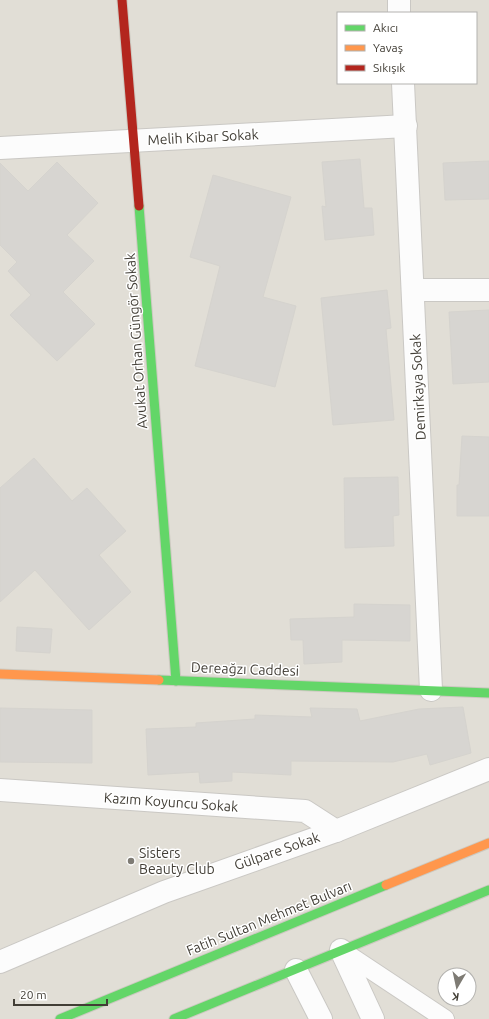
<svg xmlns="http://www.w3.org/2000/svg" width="489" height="1019" font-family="Ubuntu,sans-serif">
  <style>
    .residential { fill: #e1ded6; fill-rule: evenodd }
    .building { fill: #d7d5d1; stroke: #d5d3ce }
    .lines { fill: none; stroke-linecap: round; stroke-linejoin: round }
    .lane-casing { stroke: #cac8c4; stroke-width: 20 }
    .street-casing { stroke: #cac8c4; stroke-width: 24 }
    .fast-casing { stroke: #ccc9c0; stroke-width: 11 }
    .slow-casing { stroke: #ccc9c0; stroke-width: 11 }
    .jam-casing { stroke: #ccc9c0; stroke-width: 11 }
    .lane { stroke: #fcfcfc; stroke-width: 18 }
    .street { stroke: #fcfcfc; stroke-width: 22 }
    .fast { stroke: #63d668; stroke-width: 9 }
    .slow { stroke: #ff974d; stroke-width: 9 }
    .jam { stroke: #b3261e; stroke-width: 9 }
    .poi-dot { fill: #7e7b74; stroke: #fff; stroke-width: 1.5 }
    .labels { text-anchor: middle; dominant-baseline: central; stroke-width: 3; stroke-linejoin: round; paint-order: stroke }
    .street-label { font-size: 14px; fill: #423e36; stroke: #fff }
    .poi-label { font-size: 14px; fill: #423e36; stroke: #fff; text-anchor: start }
  </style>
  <rect width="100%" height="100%" fill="#edece8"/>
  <path class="residential" d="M0 0H489V1019H0ZM338 13H476V83H338ZM445 975H469V999H445Z"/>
  <g class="building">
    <polygon points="360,159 364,208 372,208 374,235 325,240 322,206 326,207 322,162"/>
    <polygon points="489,161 489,199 445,200 443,163"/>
    <polygon points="57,162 98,203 67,235 94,261 63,292 95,324 57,361 10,315 31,295 8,271 17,262 0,245 0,163 28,191"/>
    <polygon points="213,175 291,197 263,297 296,306 275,387 195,366 220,266 190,257"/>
    <polygon points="387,290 391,328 386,329 394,420 333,425 321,298"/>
    <polygon points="489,310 489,382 453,384 449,312"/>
    <polygon points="462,436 489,437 489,516 457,516 457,485 459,485"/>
    <polygon points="34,458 72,501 87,488 126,531 99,555 131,592 89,630 35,570 0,602 0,488"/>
    <polygon points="398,477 399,515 393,516 394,546 345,548 344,478"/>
    <polygon points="354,604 410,605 410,641 342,640 342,662 304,664 303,640 291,640 290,619 354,617"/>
    <polygon points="17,627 52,629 50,653 16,651"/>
    <polygon points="463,707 471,753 430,765 427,754 393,762 291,761 291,775 232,772 232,781 200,783 199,772 148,775 146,729 196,727 196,723 255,719 255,715 312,717 310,708 357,709 360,721 419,709"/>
    <polygon points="0,708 92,710 92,763 0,762"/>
  </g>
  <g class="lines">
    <g class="lane-casing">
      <polyline id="lane" points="341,950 445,1019"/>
    </g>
    <g class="street-casing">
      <g id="street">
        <polyline points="399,0 399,13"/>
        <polyline points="403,83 431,690"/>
        <polyline points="0,148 406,126"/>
        <polyline points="413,290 489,290"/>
        <polyline points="0,790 305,811 336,831"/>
        <polyline points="341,950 373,1019"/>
        <polyline points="0,962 164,892 336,831 489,769"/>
        <polyline points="296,970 321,1019"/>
      </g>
    </g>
    <g class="fast-casing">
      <g id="fast">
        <polyline points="139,206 176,681"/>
        <polyline points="159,680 489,693"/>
        <polyline points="60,1019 386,885"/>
        <polyline points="174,1019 489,890"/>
      </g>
    </g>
    <g class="slow-casing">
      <g id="slow">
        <polyline points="0,674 159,680"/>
        <polyline points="386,885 489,843"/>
      </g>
    </g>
    <g class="jam-casing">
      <polyline id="jam" points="122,0 139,206"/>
    </g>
    <use href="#lane" class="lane"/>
    <use href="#street" class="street"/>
    <use href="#fast" class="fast"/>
    <use href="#slow" class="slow"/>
    <use href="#jam" class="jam"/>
  </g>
  <circle class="poi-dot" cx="131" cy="861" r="4"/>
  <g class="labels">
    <g class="street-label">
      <text transform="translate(203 137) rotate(-3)">Melih Kibar Sokak</text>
      <text transform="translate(136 341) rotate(-94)">Avukat Orhan Güngör Sokak</text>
      <text transform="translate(418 387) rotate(-93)">Demirkaya Sokak</text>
      <text transform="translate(245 669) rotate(2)">Dereağzı Caddesi</text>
      <text transform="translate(171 802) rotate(4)">Kazım Koyuncu Sokak</text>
      <text transform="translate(277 851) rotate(-19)">Gülpare Sokak</text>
      <text transform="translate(269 918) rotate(-22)">Fatih Sultan Mehmet Bulvarı</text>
    </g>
    <g class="poi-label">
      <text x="139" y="853">Sisters<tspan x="139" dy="16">Beauty Club</tspan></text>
    </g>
  </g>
  <rect x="337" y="12" width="140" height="72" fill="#ffffff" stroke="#b3b2af"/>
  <rect x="345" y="25" width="20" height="6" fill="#63d668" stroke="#b3b2af"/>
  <text x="373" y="32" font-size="12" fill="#423e36">Akıcı</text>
  <rect x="345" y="45" width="20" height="6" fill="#ff974d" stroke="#b3b2af"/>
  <text x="373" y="52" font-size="12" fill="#423e36">Yavaş</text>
  <rect x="345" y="65" width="20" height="6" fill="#b3261e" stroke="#b3b2af"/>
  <text x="373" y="72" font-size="12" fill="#423e36">Sıkışık</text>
  <g transform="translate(457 987) rotate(189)"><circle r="19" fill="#ffffff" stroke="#b3b2af"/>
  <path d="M0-3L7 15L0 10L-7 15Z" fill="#7e7b74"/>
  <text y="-6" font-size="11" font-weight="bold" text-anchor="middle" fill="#423e36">K</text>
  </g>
  <path d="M14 999v6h93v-6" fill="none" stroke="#423e36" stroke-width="2"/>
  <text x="20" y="999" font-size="12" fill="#423e36" stroke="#ffffff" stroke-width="3" paint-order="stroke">20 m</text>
</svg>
